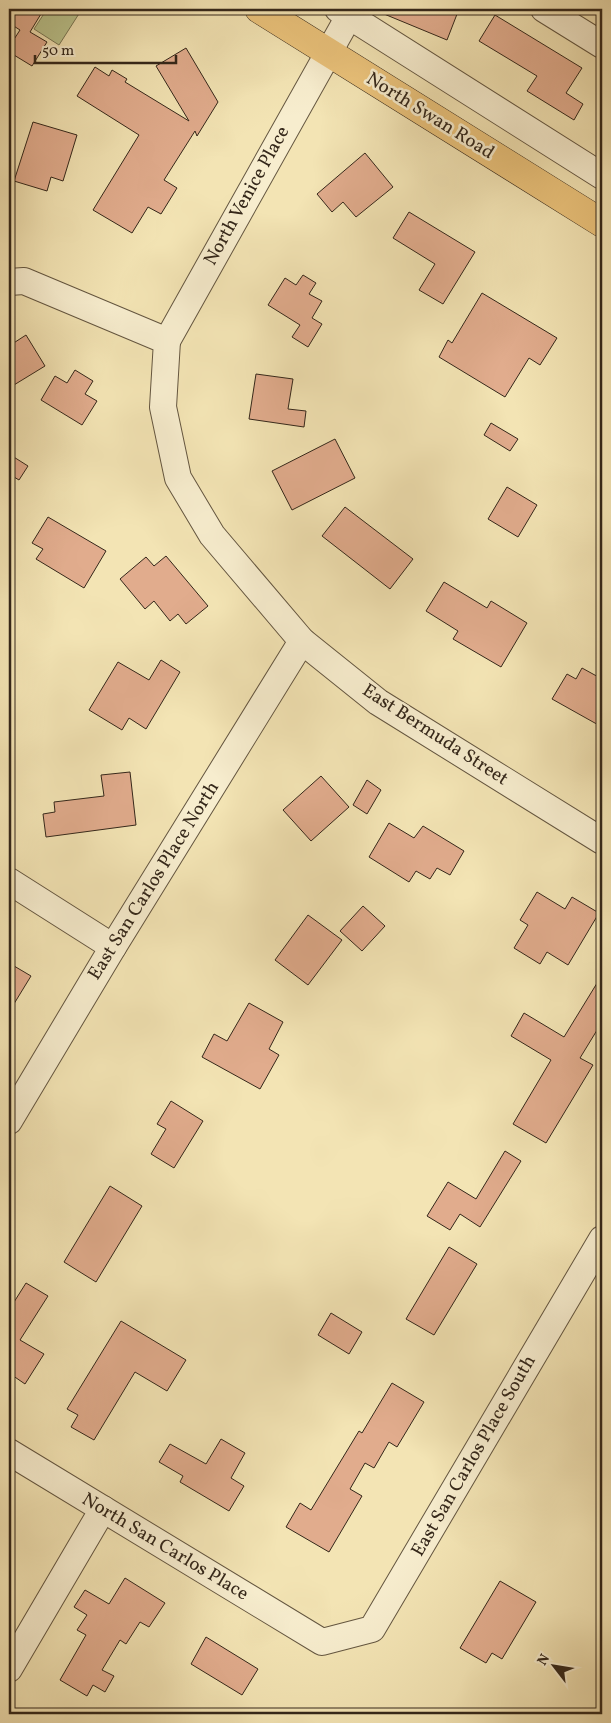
<svg xmlns="http://www.w3.org/2000/svg" width="611" height="1723" font-family="Vollkorn,serif">
  <style>
    .green { fill: #bbc48d; stroke: #787654 }
    .building { fill: #e1ac8d; stroke: #34271a }
    .lines { fill: none; stroke-linecap: round; stroke-linejoin: round }
    .minor-casing { stroke: #645640; stroke-width: 28 }
    .major-casing { stroke: #34271a; stroke-width: 29 }
    .minor { stroke: #f7edce; stroke-width: 26 }
    .major { stroke: #eac27a; stroke-width: 28 }
    .labels { text-anchor: middle; dominant-baseline: central; stroke-width: 5; stroke-linejoin: round; paint-order: stroke }
    .street-label { font-size: 19px; fill: #34271a; stroke: #f7edce }
  </style>
  <rect width="100%" height="100%" fill="#f3e4b4"/>
  <filter id="stains"><feTurbulence type="fractalNoise" baseFrequency=".004" numOctaves="4"/><feColorMatrix values="0 0 0 0 .2 0 0 0 0 .09 0 0 0 0 .02 0 0 0 .5 -.17"/></filter>
  <radialGradient id="worn" r=".72"><stop offset=".6" stop-color="#630" stop-opacity="0"/><stop offset="1" stop-color="#630" stop-opacity=".3"/></radialGradient>
  <polygon class="green" points="47,9 82,9 59,45 34,29"/>
  <g class="building">
    <polygon points="9,9 44,9 30,32 47,42 32,66 9,52 9,47 20,30 9,23"/>
    <polygon points="372,9 459,9 447,40"/>
    <polygon points="495,15 582,68 566,93 583,104 574,120 527,91 537,76 479,41"/>
    <polygon points="186,48 218,102 197,136 195,131 164,180 177,188 161,214 148,207 132,233 93,210 139,135 77,96 95,67 109,76 112,70 127,79 125,82 189,121 156,66"/>
    <polygon points="33,122 77,135 63,181 51,177 47,191 14,181"/>
    <polygon points="365,153 393,187 356,217 343,202 332,212 317,194"/>
    <polygon points="409,212 475,252 443,304 419,290 435,264 393,238"/>
    <polygon points="303,275 316,283 309,294 322,301 312,318 322,324 308,347 292,337 300,325 268,305 285,278 296,285"/>
    <polygon points="482,293 557,338 540,365 529,358 505,397 439,357 448,340 452,343"/>
    <polygon points="26,335 45,366 9,388 9,346"/>
    <polygon points="75,370 93,381 85,394 97,401 82,425 41,400 55,376 67,383"/>
    <polygon points="256,374 293,379 288,409 306,411 304,427 249,419"/>
    <polygon points="491,423 518,439 510,451 484,435"/>
    <polygon points="335,439 355,478 292,510 272,471"/>
    <polygon points="9,454 28,466 19,480 9,474"/>
    <polygon points="507,487 537,505 518,537 488,519"/>
    <polygon points="345,507 413,559 390,589 322,536"/>
    <polygon points="48,517 106,551 84,588 36,559 43,549 32,543"/>
    <polygon points="166,556 208,606 186,624 178,614 170,621 154,601 145,609 120,579 146,557 154,566"/>
    <polygon points="444,582 487,608 491,601 527,623 501,667 453,639 458,631 426,611"/>
    <polygon points="161,660 180,672 146,729 129,718 122,730 89,710 118,662 149,680"/>
    <polygon points="582,668 602,679 602,727 552,699 567,674 576,679"/>
    <polygon points="130,772 136,825 46,837 43,814 55,812 54,802 104,796 101,775"/>
    <polygon points="321,776 349,807 311,841 283,810"/>
    <polygon points="367,780 381,790 367,814 353,805"/>
    <polygon points="389,823 414,838 423,826 464,851 450,875 437,868 430,879 416,871 409,882 369,857"/>
    <polygon points="537,892 565,909 572,897 599,913 568,965 547,952 540,964 514,948 528,925 520,920"/>
    <polygon points="363,906 385,926 362,951 340,931"/>
    <polygon points="308,915 342,940 308,985 275,960"/>
    <polygon points="9,963 31,976 9,1012"/>
    <polygon points="602,975 602,1022 580,1058 593,1065 546,1143 513,1124 551,1060 511,1036 524,1013 564,1037"/>
    <polygon points="249,1003 283,1022 269,1049 279,1055 260,1089 202,1057 214,1034 227,1041"/>
    <polygon points="171,1101 203,1121 174,1168 151,1154 166,1129 157,1124"/>
    <polygon points="505,1151 521,1161 480,1227 460,1214 450,1230 427,1216 448,1182 476,1199"/>
    <polygon points="110,1186 142,1206 96,1282 64,1262"/>
    <polygon points="449,1247 477,1264 434,1335 406,1319"/>
    <polygon points="26,1283 48,1296 20,1340 44,1354 25,1384 9,1373 9,1310"/>
    <polygon points="331,1313 362,1332 349,1354 318,1335"/>
    <polygon points="121,1321 186,1360 167,1391 135,1372 94,1440 71,1427 78,1415 67,1409"/>
    <polygon points="392,1383 424,1402 397,1447 389,1442 374,1468 365,1463 350,1489 362,1496 329,1552 286,1527 300,1503 311,1510 359,1431 362,1433"/>
    <polygon points="221,1439 245,1453 231,1478 244,1486 229,1511 180,1482 183,1476 159,1462 170,1444 206,1464"/>
    <polygon points="125,1578 165,1603 149,1627 140,1622 126,1644 120,1640 102,1670 114,1676 105,1692 93,1685 87,1696 60,1680 86,1635 77,1630 87,1615 74,1607 85,1590 109,1604"/>
    <polygon points="500,1581 536,1602 502,1659 492,1653 486,1663 460,1648"/>
    <polygon points="206,1637 258,1669 242,1695 191,1664"/>
  </g>
  <g class="lines">
    <g class="minor-casing">
      <g id="minor">
        <polyline points="338,9 602,176"/>
        <polyline points="544,9 602,45"/>
        <polyline points="9,282 24,281 167,341 163,407 178,478 212,535 302,641 378,702 602,841"/>
        <polyline points="167,341 353,9"/>
        <polyline points="9,881 113,947"/>
        <polyline points="9,1121 113,947 302,641"/>
        <polyline points="9,1452 322,1642 372,1629 602,1239"/>
        <polyline points="9,1669 103,1509"/>
      </g>
    </g>
    <g class="major-casing">
      <polyline id="major" points="259,9 602,223"/>
    </g>
    <use href="#minor" class="minor"/>
    <use href="#major" class="major"/>
  </g>
  <g class="labels">
    <g class="street-label">
      <text transform="translate(430 116) rotate(32)">North Swan Road</text>
      <text transform="translate(247 196) rotate(-61)">North Venice Place</text>
      <text transform="translate(435 735) rotate(33)">East Bermuda Street</text>
      <text transform="translate(154 881) rotate(-58)">East San Carlos Place North</text>
      <text transform="translate(474 1456) rotate(-60)">East San Carlos Place South</text>
      <text transform="translate(165 1547) rotate(31)">North San Carlos Place</text>
    </g>
  </g>
  <rect width="611" height="1723" fill="none" stroke="#f3e4b4" stroke-width="30"/>
  <rect x="10" y="10" width="591" height="1703" fill="none" stroke="#34271a" stroke-width="2.5"/>
  <rect x="15" y="15" width="581" height="1693" fill="none" stroke="#34271a"/>
  <g transform="translate(554 1666) rotate(301)" stroke="#f7edce" stroke-width="4" paint-order="stroke">
  <path d="M0-4L9 19L0 12L-9 19Z" fill="#34271a"/>
  <text y="-8" font-size="14" font-weight="bold" text-anchor="middle" fill="#34271a">N</text>
  </g>
  <path d="M35 55v8h141v-8" fill="none" stroke="#34271a" stroke-width="2.5"/>
  <text x="42" y="55" font-size="15" fill="#34271a" stroke="#f7edce" stroke-width="4" paint-order="stroke">50 m</text>
  <rect width="100%" height="100%" filter="url(#stains)"/>
  <rect width="100%" height="100%" fill="url(#worn)"/>
</svg>
